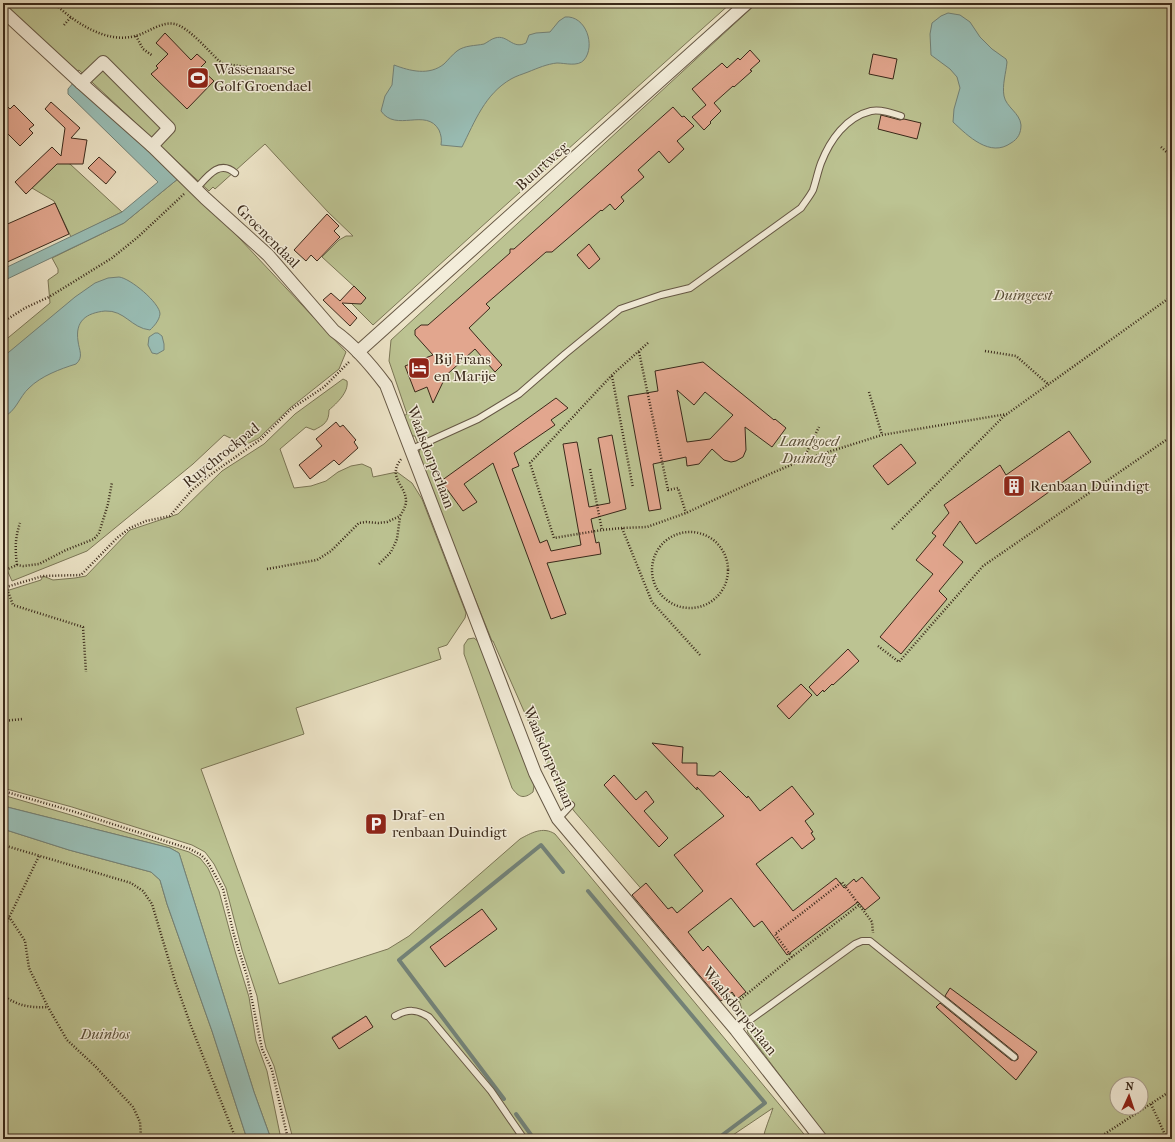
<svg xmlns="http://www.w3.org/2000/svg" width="1175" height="1142" font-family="'IM FELL French Canon',serif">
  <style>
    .green { fill: #bcc392; stroke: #7b7656; fill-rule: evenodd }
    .water { fill: #99beb6; stroke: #738278 }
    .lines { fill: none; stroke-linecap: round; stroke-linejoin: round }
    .stream { stroke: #738278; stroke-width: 4 }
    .building { fill: #e2a68e; stroke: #3a291a; fill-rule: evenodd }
    .service-casing { stroke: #665845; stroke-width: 8 }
    .minor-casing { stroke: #665845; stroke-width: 14 }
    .path { stroke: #3a291a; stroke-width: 2.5; stroke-dasharray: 1 2; stroke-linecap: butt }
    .service { stroke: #f3edda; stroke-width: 6 }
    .minor { stroke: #f3edda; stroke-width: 12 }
    .labels { text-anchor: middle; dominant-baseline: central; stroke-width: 3; stroke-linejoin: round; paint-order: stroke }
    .poi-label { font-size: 15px; fill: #3a291a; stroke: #f3edda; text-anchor: start }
    .street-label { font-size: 15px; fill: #3a291a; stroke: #f3edda }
    .park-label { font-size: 15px; font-style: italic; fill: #5a5038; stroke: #f3edda }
  </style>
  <rect width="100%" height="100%" fill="#ece3c6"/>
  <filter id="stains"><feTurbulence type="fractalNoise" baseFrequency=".005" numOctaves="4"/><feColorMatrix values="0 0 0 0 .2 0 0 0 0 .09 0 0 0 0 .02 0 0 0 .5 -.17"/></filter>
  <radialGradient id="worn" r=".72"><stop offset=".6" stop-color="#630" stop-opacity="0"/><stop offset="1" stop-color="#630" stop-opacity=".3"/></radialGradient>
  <g class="green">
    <polygon points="3,3 731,3 480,228 373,325 348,300 358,290 322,257 339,240 346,236 353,236 328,212 265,144 215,189 213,187 209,191 79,70 76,72"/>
    <path d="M757 3H1172V1139H828L748 1033 740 1003 574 811 557 786 493 641H492L418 457 420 449 415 436H410L402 417 407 414 389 361 391 340ZM1117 1084H1141V1108H1117Z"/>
    <polygon points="60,161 70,164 122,212 71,237 54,201 32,188"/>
    <polygon points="179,178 211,208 346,352 339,369 290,408 259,438 245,445 224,435 193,464 87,551 12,581 3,561 3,342 50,303 48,280 58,273 58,269 52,258 124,223"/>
    <path d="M343 379 347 381C349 392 337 403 329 410 329 422 324 425 314 430L306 427 280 449 294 488 311 486 326 481 338 472 351 466 362 464 371 468 373 477 397 472 412 483 422 499 466 613 465 618 447 645 438 648 441 659 296 708 304 734 201 769 279 984 388 949 409 936 520 839C531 833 543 826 555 834L808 1139H763C765 1128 770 1118 773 1108L727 1139H293L274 1066 266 1048 264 1039 257 996 242 950 226 888 214 864 205 852 192 845 72 807 3 788V592L41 580 43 576 53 580 75 578 86 576 130 530 178 514 222 471 264 444 295 414ZM366 1016 372 1026 339 1048 332 1037Z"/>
    <path d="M474 638 480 643 532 778 534 786 533 792C524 799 519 798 512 788L464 654V645L468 639Z"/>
    <polygon points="3,795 71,815 189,852 200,858 208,868 219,891 235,951 249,997 256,1041 267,1071 281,1139 271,1139 254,1092 179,853 170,848 3,806"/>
    <polygon points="3,829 69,850 151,872 160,880 167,904 212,1031 247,1139 3,1139"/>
  </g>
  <g class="water">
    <path d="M948 13 960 15 970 22 980 37 992 49 1006 59 1007 62C1006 73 1002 85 1004 96 1006 107 1020 113 1021 125 1021 133 1018 139 1011 143 990 158 968 136 953 122L954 109 960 88 957 77 950 69 931 55 930 34 932 23 941 16Z"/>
    <path d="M565 17C586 15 596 46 584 60 578 67 565 63 557 63 547 64 538 68 528 72 523 74 516 76 511 79 485 94 475 121 462 147L441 145C442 139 441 135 439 130 426 107 396 133 381 111L385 96 392 85 394 65C410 71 429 76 444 64 448 60 452 55 457 51 465 45 475 46 484 44 488 42 491 39 495 38 508 34 512 50 526 43L529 35 536 33 550 32 559 21Z"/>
    <polygon points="74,82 179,178 124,223 3,281 3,269 122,212 158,182 68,94 68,89"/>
    <path d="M119 277C130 278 160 303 160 314 159 321 154 326 150 330 131 328 125 310 105 311 86 313 75 321 78 341 79 350 84 357 76 364 60 369 41 376 29 388 19 397 16 412 3 417V357L75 297 95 283 108 278Z"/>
    <polygon points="155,333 158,333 162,336 164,344 164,350 157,354 152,353 148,345 149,337"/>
    <polygon points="3,806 170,848 179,853 254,1092 271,1139 247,1139 212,1031 167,904 160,880 151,872 69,850 3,829"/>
  </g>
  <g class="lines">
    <g class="stream">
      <polyline points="588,891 765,1103 717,1139"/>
      <polyline points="504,1099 399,960 541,845 563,872"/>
      <polyline points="516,1114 534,1139"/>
    </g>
  </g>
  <g class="building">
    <polygon points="165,33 191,60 197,54 206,62 200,68 214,81 187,109 151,74 158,68 156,66 168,54 156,43"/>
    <polygon points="750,50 760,61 750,70 752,71 734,87 733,86 714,103 721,111 710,122 711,123 704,130 692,117 706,105 692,89 722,63 727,68 738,58 740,60"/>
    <polygon points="873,54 897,59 893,79 869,74"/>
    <polygon points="3,102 10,109 14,105 34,125 29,129 33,133 20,146 3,129"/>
    <polygon points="51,102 80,128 71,138 87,140 83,164 57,164 26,194 15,182 52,147 61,156 65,128 45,109"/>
    <polygon points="673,107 682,117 684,116 694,126 677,141 684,149 669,163 659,151 638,170 644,177 621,197 624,201 615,210 610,204 602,211 601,210 552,252 546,252 486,304 490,308 469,328 502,365 495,372 475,349 442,379 443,382 433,403 427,387 415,392 405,366 433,355 415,335 415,330 421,325 428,325 510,253 510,249 514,249"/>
    <polygon points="881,115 900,120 904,119 921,123 917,139 878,129"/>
    <polygon points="99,157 116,172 106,184 88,168"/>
    <polygon points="55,203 69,234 3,264 3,226"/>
    <polygon points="327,214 339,226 334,231 340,237 317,261 311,255 306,261 294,250"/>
    <polygon points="589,244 600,259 589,269 577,255"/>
    <polygon points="354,286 366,298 361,304 342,303 357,318 350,326 323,300 331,293 340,301"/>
    <path d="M703 362 774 420 775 419 786 428 772 447 745 427 746 450 743 457 736 461 731 462 724 460 712 449 699 464 687 466 686 457 653 464 661 509 649 511 628 396 658 391 655 371ZM677 390 694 405 705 392 733 415 710 439 687 442Z"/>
    <polygon points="556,398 568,408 551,420 555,425 514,453 519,466 512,469 540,543 547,540 551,551 581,545 563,444 577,442 589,507 610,503 598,438 612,435 626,509 591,519 596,543 599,542 601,554 547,563 566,614 551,619 493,463 464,484 477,502 463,511 441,481"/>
    <polygon points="336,422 340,427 343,425 356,440 354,442 358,448 339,465 334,460 310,479 299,465 322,446 316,439"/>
    <polygon points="1069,431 1091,462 976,544 960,521 943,545 963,562 939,591 947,599 901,654 880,637 933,574 916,560 936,536 932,533 949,513 944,505 1000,465 1006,475"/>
    <polygon points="901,444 916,463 888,485 873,466"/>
    <polygon points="848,649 859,661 833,685 832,684 824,692 823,690 817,696 809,687"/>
    <polygon points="801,684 812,695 789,719 777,706"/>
    <polygon points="652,743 683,747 682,763 697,763 697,775 714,776 720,771 747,798 748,796 760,811 792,786 814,814 805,821 813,832 811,833 815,839 802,849 792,837 756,864 793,911 836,878 844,888 854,879 856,882 862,877 880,898 865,910 858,902 787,955 762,921 754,927 731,898 688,932 703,951 708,946 746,992 737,999 732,992 721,1001 632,895 646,883 668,909 672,907 677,913 703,891 674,855 724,816 697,787 697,790"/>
    <polygon points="614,775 636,800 646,791 654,802 644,811 668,838 659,847 604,785"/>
    <polygon points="482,909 497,929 445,967 430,947"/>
    <polygon points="950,988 1037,1052 1016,1080 936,1007 940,1003 1011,1060 1015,1061 1018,1059 1018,1056 1017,1054 945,996"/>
    <polygon points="366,1016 373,1027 339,1049 332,1038"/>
  </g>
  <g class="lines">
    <g class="service-casing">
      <g id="service">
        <path d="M196 189C207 177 219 159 235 173"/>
        <path d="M412 449 478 419 519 394 565 354 620 309 661 295 690 288 801 208C805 202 810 196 813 190 816 181 818 171 821 163 830 140 846 117 871 111 880 109 892 113 901 116"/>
        <polyline points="558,819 571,805"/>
        <path d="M395 1016C408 1009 416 1009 429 1017L491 1091 524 1139"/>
        <polyline points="736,1030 855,944 862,941 870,941 1014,1057"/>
      </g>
    </g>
    <g class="minor-casing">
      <g id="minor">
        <path d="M3 11 81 83 152 146 205 198 268 255 334 331C354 345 371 365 386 385L535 773 558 819 736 1030 821 1139"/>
        <polyline points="81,83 103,62 169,128 152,146"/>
        <polyline points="358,352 747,3"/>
      </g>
    </g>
    <g class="path">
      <path d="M54 3C74 22 106 44 135 36 148 33 161 21 175 24 188 27 209 51 219 61L224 64 232 65 255 68"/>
      <polyline points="64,25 71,17"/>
      <polyline points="136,36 143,49 153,56"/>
      <polyline points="1161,147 1172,157"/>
      <polyline points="3,322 25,308 49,297 112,258 138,237 184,194"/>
      <polyline points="985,351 1016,356 1049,385"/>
      <polyline points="639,352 668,490 678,488 686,513"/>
      <polyline points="612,376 633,488"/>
      <polyline points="869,392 882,435"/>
      <polyline points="803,460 819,427"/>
      <polyline points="590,469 602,530"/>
      <polyline points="622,528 602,530 554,538 530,463 612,375 649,342"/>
      <polyline points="892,529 1006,414"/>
      <circle cx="690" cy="570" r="38"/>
      <polyline points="379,564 391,552 397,539 400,517"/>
      <path d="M17 565C15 549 15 538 20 523"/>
      <path d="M267 569 317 560 331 551 359 523 366 522 378 523 387 522 400 516C403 511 406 506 406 501 406 485 386 477 402 458"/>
      <polyline points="3,571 17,565 23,566 39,564 66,550 94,539 99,533 108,504 112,482"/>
      <polyline points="3,578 13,605 83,627 86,672"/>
      <polyline points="3,588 43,576 81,575 117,538 130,528 146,521 170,516 192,490 210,475 261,439 291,409 324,387 350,361"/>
      <polyline points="878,646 899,662 983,566 1172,436"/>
      <polyline points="700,655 652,602 622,528 647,527 686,513 772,473 803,460 882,435 1007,414 1172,296"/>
      <polyline points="3,721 23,719"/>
      <polyline points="3,791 72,811 190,849 201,855 207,861 223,889 234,935 247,976 262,1049 272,1070 288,1139"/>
      <polyline points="3,845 131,883 143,891 152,904 175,981 191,1026 236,1139"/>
      <polyline points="3,915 10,918 25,941 29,968 48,1007 67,1040 95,1066 133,1107 140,1122 141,1137 140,1139"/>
      <polyline points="3,930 39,856"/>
      <polyline points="792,957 775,934 842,882 872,922 873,933"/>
      <path d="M3 995C17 1006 31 1008 48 1007"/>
      <polyline points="731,1007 792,957 859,905"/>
      <polyline points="1151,1104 1167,1139"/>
      <polyline points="1097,1139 1172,1090"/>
    </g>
    <use href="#service" class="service"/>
    <use href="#minor" class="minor"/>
  </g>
  <defs>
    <g id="stadium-square" transform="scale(1.15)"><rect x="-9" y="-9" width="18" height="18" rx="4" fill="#8f2418" stroke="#f3edda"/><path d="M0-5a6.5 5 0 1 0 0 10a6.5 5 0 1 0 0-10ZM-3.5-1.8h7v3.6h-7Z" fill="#fff"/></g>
    <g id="hotel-square" transform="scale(1.15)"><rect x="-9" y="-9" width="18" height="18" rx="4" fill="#8f2418" stroke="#f3edda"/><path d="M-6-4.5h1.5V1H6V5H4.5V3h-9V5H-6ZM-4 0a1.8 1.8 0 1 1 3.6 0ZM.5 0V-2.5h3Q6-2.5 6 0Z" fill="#fff"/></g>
    <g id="building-square" transform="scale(1.15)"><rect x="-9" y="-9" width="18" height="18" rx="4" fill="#8f2418" stroke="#f3edda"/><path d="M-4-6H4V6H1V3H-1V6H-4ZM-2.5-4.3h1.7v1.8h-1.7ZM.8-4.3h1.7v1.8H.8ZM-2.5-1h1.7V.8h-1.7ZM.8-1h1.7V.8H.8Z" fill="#fff"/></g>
    <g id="parking-square" transform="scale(1.15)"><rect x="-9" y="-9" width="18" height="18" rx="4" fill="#8f2418" stroke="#f3edda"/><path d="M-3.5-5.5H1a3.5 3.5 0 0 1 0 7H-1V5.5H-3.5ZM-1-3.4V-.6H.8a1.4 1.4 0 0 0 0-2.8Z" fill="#fff"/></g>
  </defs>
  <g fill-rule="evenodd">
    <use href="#stadium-square" x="198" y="78"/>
    <use href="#hotel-square" x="419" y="368"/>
    <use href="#building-square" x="1014" y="486"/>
    <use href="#parking-square" x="376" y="824"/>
  </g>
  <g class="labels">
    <g class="poi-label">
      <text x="214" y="69">Wassenaarse<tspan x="214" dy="17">Golf Groendael</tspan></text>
      <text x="434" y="359">Bij Frans<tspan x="434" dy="17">en Marije</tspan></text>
      <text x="1030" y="486">Renbaan Duindigt</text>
      <text x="392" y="815">Draf- en<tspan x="392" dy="17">renbaan Duindigt</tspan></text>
    </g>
    <g class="street-label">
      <text transform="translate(542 166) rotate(-42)">Buurtweg</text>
      <text transform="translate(268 236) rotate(45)">Groenendaal</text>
      <text transform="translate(221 455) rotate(-39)">Ruychrockpad</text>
      <text transform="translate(431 457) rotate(69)">Waalsdorperlaan</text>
      <text transform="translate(549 757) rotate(67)">Waalsdorperlaan</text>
      <text transform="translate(740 1011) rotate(51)">Waalsdorperlaan</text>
    </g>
    <g class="park-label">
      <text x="1023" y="295">Duingeest</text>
      <text x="809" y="441">Landgoed<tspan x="809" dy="17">Duindigt</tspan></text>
      <text x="105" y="1034">Duinbos</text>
    </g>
  </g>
  <rect width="1175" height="1142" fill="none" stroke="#ece3c6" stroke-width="16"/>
  <rect x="4" y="4" width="1167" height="1134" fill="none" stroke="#3a291a" stroke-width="2"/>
  <rect x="8" y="8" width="1159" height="1126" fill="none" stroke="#3a291a"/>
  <g transform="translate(1129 1096) rotate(3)"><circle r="19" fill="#f3edda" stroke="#a99f8d"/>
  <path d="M0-3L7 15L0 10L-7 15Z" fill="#8f2418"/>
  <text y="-6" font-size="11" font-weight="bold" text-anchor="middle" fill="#3a291a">N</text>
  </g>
  <rect width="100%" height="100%" filter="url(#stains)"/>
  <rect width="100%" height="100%" fill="url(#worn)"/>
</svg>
